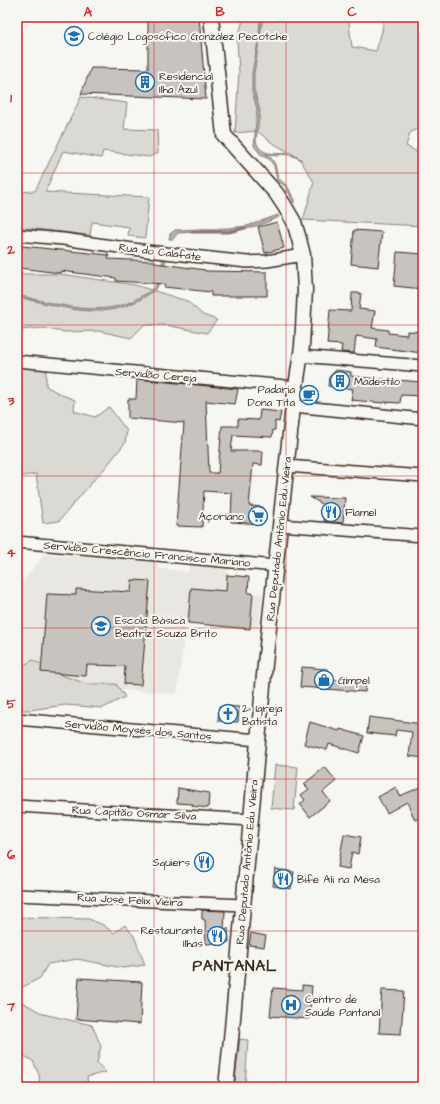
<svg xmlns="http://www.w3.org/2000/svg" width="440" height="1104" font-family="'Architects Daughter',sans-serif">
  <style>
    .built { fill: #e8e7e2 }
    .green { fill: #dad9d3; stroke: #8a8278 }
    .water { fill: #b6b0a9; stroke: #857a71 }
    .lines { fill: none; stroke-linecap: round; stroke-linejoin: round }
    .stream { stroke: #857a71; stroke-width: 3 }
    .building { fill: #c8c3be; stroke: #3b2a1e }
    .minor-casing { stroke: #3b2a1e; stroke-width: 14 }
    .major-casing { stroke: #3b2a1e; stroke-width: 17 }
    .minor { stroke: #f6f6f2; stroke-width: 11 }
    .major { stroke: #f6f6f2; stroke-width: 14 }
    .grid { fill: none; stroke: #d62828; stroke-width: 1; stroke-opacity: 0.55 }
    .labels { text-anchor: middle; dominant-baseline: central; stroke-width: 4; stroke-linejoin: round; paint-order: stroke }
    .poi-label { font-size: 11px; fill: #3b2a1e; stroke: #f6f6f2; text-anchor: start }
    .street-label { font-size: 11px; fill: #3b2a1e; stroke: #f6f6f2 }
    .district-label { font-size: 15px; font-weight: bold; letter-spacing: 1px; fill: #3b2a1e; stroke: #f6f6f2 }
    .neatline { fill: none; stroke: #d62828; stroke-width: 1.5 }
    .grid-label { font-size: 13px; text-anchor: middle; font-weight: bold; fill: #d62828 }
  </style>
  <rect width="100%" height="100%" fill="#f6f6f2"/>
  <filter id="ink" filterUnits="userSpaceOnUse"><feTurbulence type="fractalNoise" baseFrequency=".025" numOctaves="2"/><feDisplacementMap in="SourceGraphic" scale="8" xChannelSelector="R" yChannelSelector="G"/><feConvolveMatrix kernelMatrix="1 2 1 2 8 2 1 2 1" color-interpolation-filters="sRGB"/></filter>
  <g filter="url(#ink)">
    <polygon class="built" points="44,554 158,561 158,568 188,572 189,564 228,568 226,591 263,594 258,629 186,623 177,694 139,691 17,685 17,586 22,583"/>
    <g class="green">
      <polygon points="244,17 350,17 349,24 352,47 376,51 382,31 384,17 423,17 423,125 410,133 406,146 423,155 423,226 303,220 314,182 299,158 271,142 257,131 235,133 239,72 237,40"/>
      <polygon points="81,97 127,103 124,129 157,130 158,153 149,157 103,151 101,158 63,151 45,192 149,197 145,238 128,236 129,227 92,222 90,235 17,227 17,192 35,191"/>
      <polygon points="17,274 60,274 135,285 187,301 203,315 217,320 207,333 165,325 144,325 131,338 99,331 63,332 42,328 20,330 17,329"/>
      <polygon points="17,364 46,369 46,386 60,394 75,400 74,411 95,417 109,407 127,431 125,443 105,468 93,481 59,521 43,523 36,474 17,477 17,398 20,393 17,390"/>
      <polygon points="33,660 58,674 87,684 116,684 125,697 103,708 66,705 29,710 17,710 17,669"/>
      <polygon points="275,765 298,767 294,810 271,808"/>
      <polygon points="17,917 89,919 103,925 114,933 125,925 134,936 145,965 123,968 77,959 48,964 40,978 17,990"/>
      <polygon points="17,999 43,1014 92,1025 101,1046 97,1063 106,1072 87,1077 88,1087 40,1087 39,1075 33,1061 17,1052"/>
      <polygon points="240,1039 248,1040 245,1087 234,1087"/>
    </g>
    <g class="water">
      <path d="M260 17H263L254 74V89L260 111 256 141C261 158 277 152 290 154 294 155 298 158 302 160L291 155 281 154 277 156 265 154 271 158 275 164 278 178 288 187 294 200V203L286 187 277 180 274 166 269 159 262 156 254 146 257 109 252 91V73L259 36Z"/>
      <polygon points="278,215 279,217 260,225 243,229 178,233 173,239 169,239 170,234 175,230 228,228 247,226"/>
      <path d="M163 259 166 260 157 288C110 326 69 308 17 297V295C58 304 102 320 140 297 145 294 152 291 155 286 160 280 161 267 163 259Z"/>
    </g>
    <g class="lines">
      <polyline class="stream" points="191,232 229,232 245,228"/>
    </g>
    <g class="building">
      <polygon points="148,17 199,17 206,99 81,94 91,68 148,69"/>
      <polygon points="277,222 284,248 265,253 258,227"/>
      <polygon points="354,230 382,232 378,267 351,264"/>
      <polygon points="22,246 109,255 108,259 155,261 155,263 205,270 205,271 267,272 267,296 211,296 211,292 164,287 165,284 116,281 116,278 61,271 60,273 19,268"/>
      <polygon points="397,252 423,254 422,289 394,286"/>
      <polygon points="352,293 361,293 359,309 375,311 372,328 388,330 388,333 407,335 407,331 423,332 422,353 376,347 377,339 356,336 354,353 341,352 342,345 327,344 330,310 351,311"/>
      <polygon points="336,370 351,372 351,376 368,378 423,382 423,396 401,395 400,403 384,402 383,403 351,400 353,389 328,386 329,377"/>
      <polygon points="137,379 238,389 235,404 206,401 209,473 218,473 222,426 238,426 238,419 259,420 260,410 281,412 279,422 275,421 275,430 273,430 272,437 233,435 231,451 263,451 262,465 253,464 249,506 263,507 262,524 231,522 232,493 204,491 202,527 176,526 184,423 128,418 128,399 136,399"/>
      <polygon points="304,388 316,389 314,401 303,400"/>
      <polygon points="310,497 345,498 343,523 324,521 325,506"/>
      <polygon points="227,575 249,577 248,593 253,593 250,629 188,623 191,588 226,591"/>
      <polygon points="132,580 150,581 141,685 124,684 125,666 87,665 86,676 41,672 47,594 76,595 76,589 131,592"/>
      <polygon points="302,667 327,669 327,679 366,682 365,692 300,687"/>
      <polygon points="219,706 239,707 238,722 218,721"/>
      <polygon points="369,717 423,724 423,758 409,756 412,732 396,730 395,736 367,733"/>
      <polygon points="310,722 339,731 340,729 364,736 359,753 329,744 327,750 304,744"/>
      <polygon points="325,767 336,781 323,792 330,801 310,817 300,804 305,800 301,795 309,789 304,784"/>
      <polygon points="423,786 423,817 415,820 407,802 387,813 378,797 396,787 400,796"/>
      <polygon points="178,788 209,793 208,808 192,806 193,804 177,803"/>
      <polygon points="344,834 361,837 358,854 352,852 349,869 338,867"/>
      <polygon points="275,869 294,872 291,889 273,886"/>
      <polygon points="202,910 225,911 224,929 228,928 229,942 206,944 205,920 202,919"/>
      <polygon points="251,933 266,936 264,947 249,945"/>
      <polygon points="79,978 142,982 140,1024 76,1019"/>
      <polygon points="302,985 312,986 309,1019 270,1016 273,988 302,990"/>
      <polygon points="382,990 404,991 401,1034 379,1033"/>
    </g>
    <g class="lines">
      <g class="minor-casing">
        <g id="minor">
          <polyline points="17,235 63,239 147,251 247,262 267,261 303,255"/>
          <polyline points="300,356 423,366"/>
          <polyline points="17,361 296,387"/>
          <polyline points="293,406 423,419"/>
          <polyline points="286,466 423,476"/>
          <polyline points="280,525 423,536"/>
          <polyline points="17,542 276,566"/>
          <polyline points="17,719 258,740"/>
          <polyline points="17,806 251,820"/>
          <polyline points="17,895 243,905"/>
        </g>
      </g>
      <g class="major-casing">
        <polyline id="major" points="211,17 224,135 276,193 284,205 294,222 299,239 303,255 305,290 302,346 293,406 265,664 232,1029 226,1087"/>
      </g>
      <use href="#minor" class="minor"/>
      <use href="#major" class="major"/>
    </g>
  </g>
  <path class="grid" d="M154 17V1087M286 17V1087M17 173H423M17 325H423M17 476H423M17 628H423M17 779H423M17 931H423"/>
  <defs>
    <g id="university-ring" transform="scale(1)"><circle r="9.5" fill="#f6f6f2" stroke="#1f6fb2" stroke-width="1.5"/><path d="M0-5L7-2L0 1L-7-2ZM-4 1L0 2.5L4 1V4Q0 6-4 4Z" fill="#1f6fb2"/></g>
    <g id="building-ring" transform="scale(1)"><circle r="9.5" fill="#f6f6f2" stroke="#1f6fb2" stroke-width="1.5"/><path d="M-4-6H4V6H1V3H-1V6H-4ZM-2.5-4.3h1.7v1.8h-1.7ZM.8-4.3h1.7v1.8H.8ZM-2.5-1h1.7V.8h-1.7ZM.8-1h1.7V.8H.8Z" fill="#1f6fb2"/></g>
    <g id="cafe-ring" transform="scale(1)"><circle r="9.5" fill="#f6f6f2" stroke="#1f6fb2" stroke-width="1.5"/><path d="M-5.5-4.5H6V0H3Q3 3.5 0 3.5H-2.5Q-5.5 3.5-5.5 0ZM3-3.2v2h1.7v-2ZM-6 4.5H4V6H-6Z" fill="#1f6fb2"/></g>
    <g id="restaurant-ring" transform="scale(1)"><circle r="9.5" fill="#f6f6f2" stroke="#1f6fb2" stroke-width="1.5"/><path d="M-5-6h1v4h1v-4h1v4h1v-4h1v5L-1.5 .5V6h-2V.5L-5-1ZM5-6V6H3V1.5H1.5Q1.5-4 5-6Z" fill="#1f6fb2"/></g>
    <g id="supermarket-ring" transform="scale(1)"><circle r="9.5" fill="#f6f6f2" stroke="#1f6fb2" stroke-width="1.5"/><path d="M-6-5.5h2.5l.6 2H6L4.5 2H-2.5L-4.4-4H-6ZM-1.5 3.2a1.3 1.3 0 1 0 .1 0ZM3 3.2a1.3 1.3 0 1 0 .1 0Z" fill="#1f6fb2"/></g>
    <g id="school-ring" transform="scale(1)"><circle r="9.5" fill="#f6f6f2" stroke="#1f6fb2" stroke-width="1.5"/><path d="M0-5L7-2L0 1L-7-2ZM-4 1L0 2.5L4 1V4Q0 6-4 4Z" fill="#1f6fb2"/></g>
    <g id="shop-ring" transform="scale(1)"><circle r="9.5" fill="#f6f6f2" stroke="#1f6fb2" stroke-width="1.5"/><path d="M-5-2.5h2.3a2.7 3.5 0 0 1 5.4 0H5L5.5 6h-11ZM-1.5-2.5h3a1.5 2.3 0 0 0-3 0Z" fill="#1f6fb2"/></g>
    <g id="church-ring" transform="scale(1)"><circle r="9.5" fill="#f6f6f2" stroke="#1f6fb2" stroke-width="1.5"/><path d="M-1.2-6h2.4v3.5h3.3v2.4h-3.3V6h-2.4V-.1h-3.3v-2.4h3.3Z" fill="#1f6fb2"/></g>
    <g id="hospital-ring" transform="scale(1)"><circle r="9.5" fill="#f6f6f2" stroke="#1f6fb2" stroke-width="1.5"/><path d="M-5-5h3v3.5h4V-5h3V5h-3V1.5h-4V5h-3Z" fill="#1f6fb2"/></g>
  </defs>
  <g fill-rule="evenodd">
    <use href="#university-ring" x="74" y="36"/>
    <use href="#building-ring" x="145" y="82"/>
    <use href="#building-ring" x="340" y="381"/>
    <use href="#cafe-ring" x="309" y="395"/>
    <use href="#restaurant-ring" x="331" y="512"/>
    <use href="#supermarket-ring" x="258" y="516"/>
    <use href="#school-ring" x="101" y="626"/>
    <use href="#shop-ring" x="324" y="680"/>
    <use href="#church-ring" x="228" y="714"/>
    <use href="#restaurant-ring" x="204" y="862"/>
    <use href="#restaurant-ring" x="283" y="879"/>
    <use href="#restaurant-ring" x="217" y="936"/>
    <use href="#hospital-ring" x="291" y="1005"/>
  </g>
  <g class="labels">
    <g class="poi-label">
      <text x="88" y="36">Colégio Logosófico González Pecotche</text>
      <text x="159" y="76">Residencial<tspan x="159" dy="13">Ilha Azul</tspan></text>
      <text x="354" y="381">Madestilo</text>
      <text x="295" y="389" text-anchor="end">Padaria<tspan x="295" dy="13">Dona Tita</tspan></text>
      <text x="345" y="512">Flamel</text>
      <text x="244" y="516" text-anchor="end">Açoriano</text>
      <text x="115" y="620">Escola Básica<tspan x="115" dy="13">Beatriz Souza Brito</tspan></text>
      <text x="338" y="680">Gimpel</text>
      <text x="242" y="708">2ª Igreja<tspan x="242" dy="13">Batista</tspan></text>
      <text x="190" y="862" text-anchor="end">Squiers</text>
      <text x="297" y="879">Bife Ali na Mesa</text>
      <text x="203" y="930" text-anchor="end">Restaurante<tspan x="203" dy="13">Ilhas</tspan></text>
      <text x="305" y="999">Centro de<tspan x="305" dy="13">Saúde Pantanal</tspan></text>
    </g>
    <g class="street-label">
      <text transform="translate(160 252) rotate(7)">Rua do Calafate</text>
      <text transform="translate(156 375) rotate(5)">Servidão Cereja</text>
      <text transform="translate(279 539) rotate(-84)">Rua Deputado Antônio Edu Vieira</text>
      <text transform="translate(147 554) rotate(5)">Servidão Crescêncio Francisco Mariano</text>
      <text transform="translate(138 730) rotate(5)">Servidão Moysés dos Santos</text>
      <text transform="translate(134 813) rotate(3)">Rua Capitão Osmar Silva</text>
      <text transform="translate(247 862) rotate(-85)">Rua Deputado Antônio Edu Vieira</text>
      <text transform="translate(130 900) rotate(3)">Rua José Félix Vieira</text>
    </g>
    <g class="district-label">
      <text x="235" y="966">PANTANAL</text>
    </g>
  </g>
  <rect width="440" height="1104" fill="none" stroke="#f6f6f2" stroke-width="44"/>
  <rect x="22" y="22" width="396" height="1060" class="neatline"/>
  <g class="grid-label">
    <text x="88" y="16">A</text>
    <text x="220" y="16">B</text>
    <text x="352" y="16">C</text>
    <text x="11" y="102">1</text>
    <text x="11" y="254">2</text>
    <text x="11" y="405">3</text>
    <text x="11" y="557">4</text>
    <text x="11" y="708">5</text>
    <text x="11" y="859">6</text>
    <text x="11" y="1011">7</text>
  </g>
</svg>
